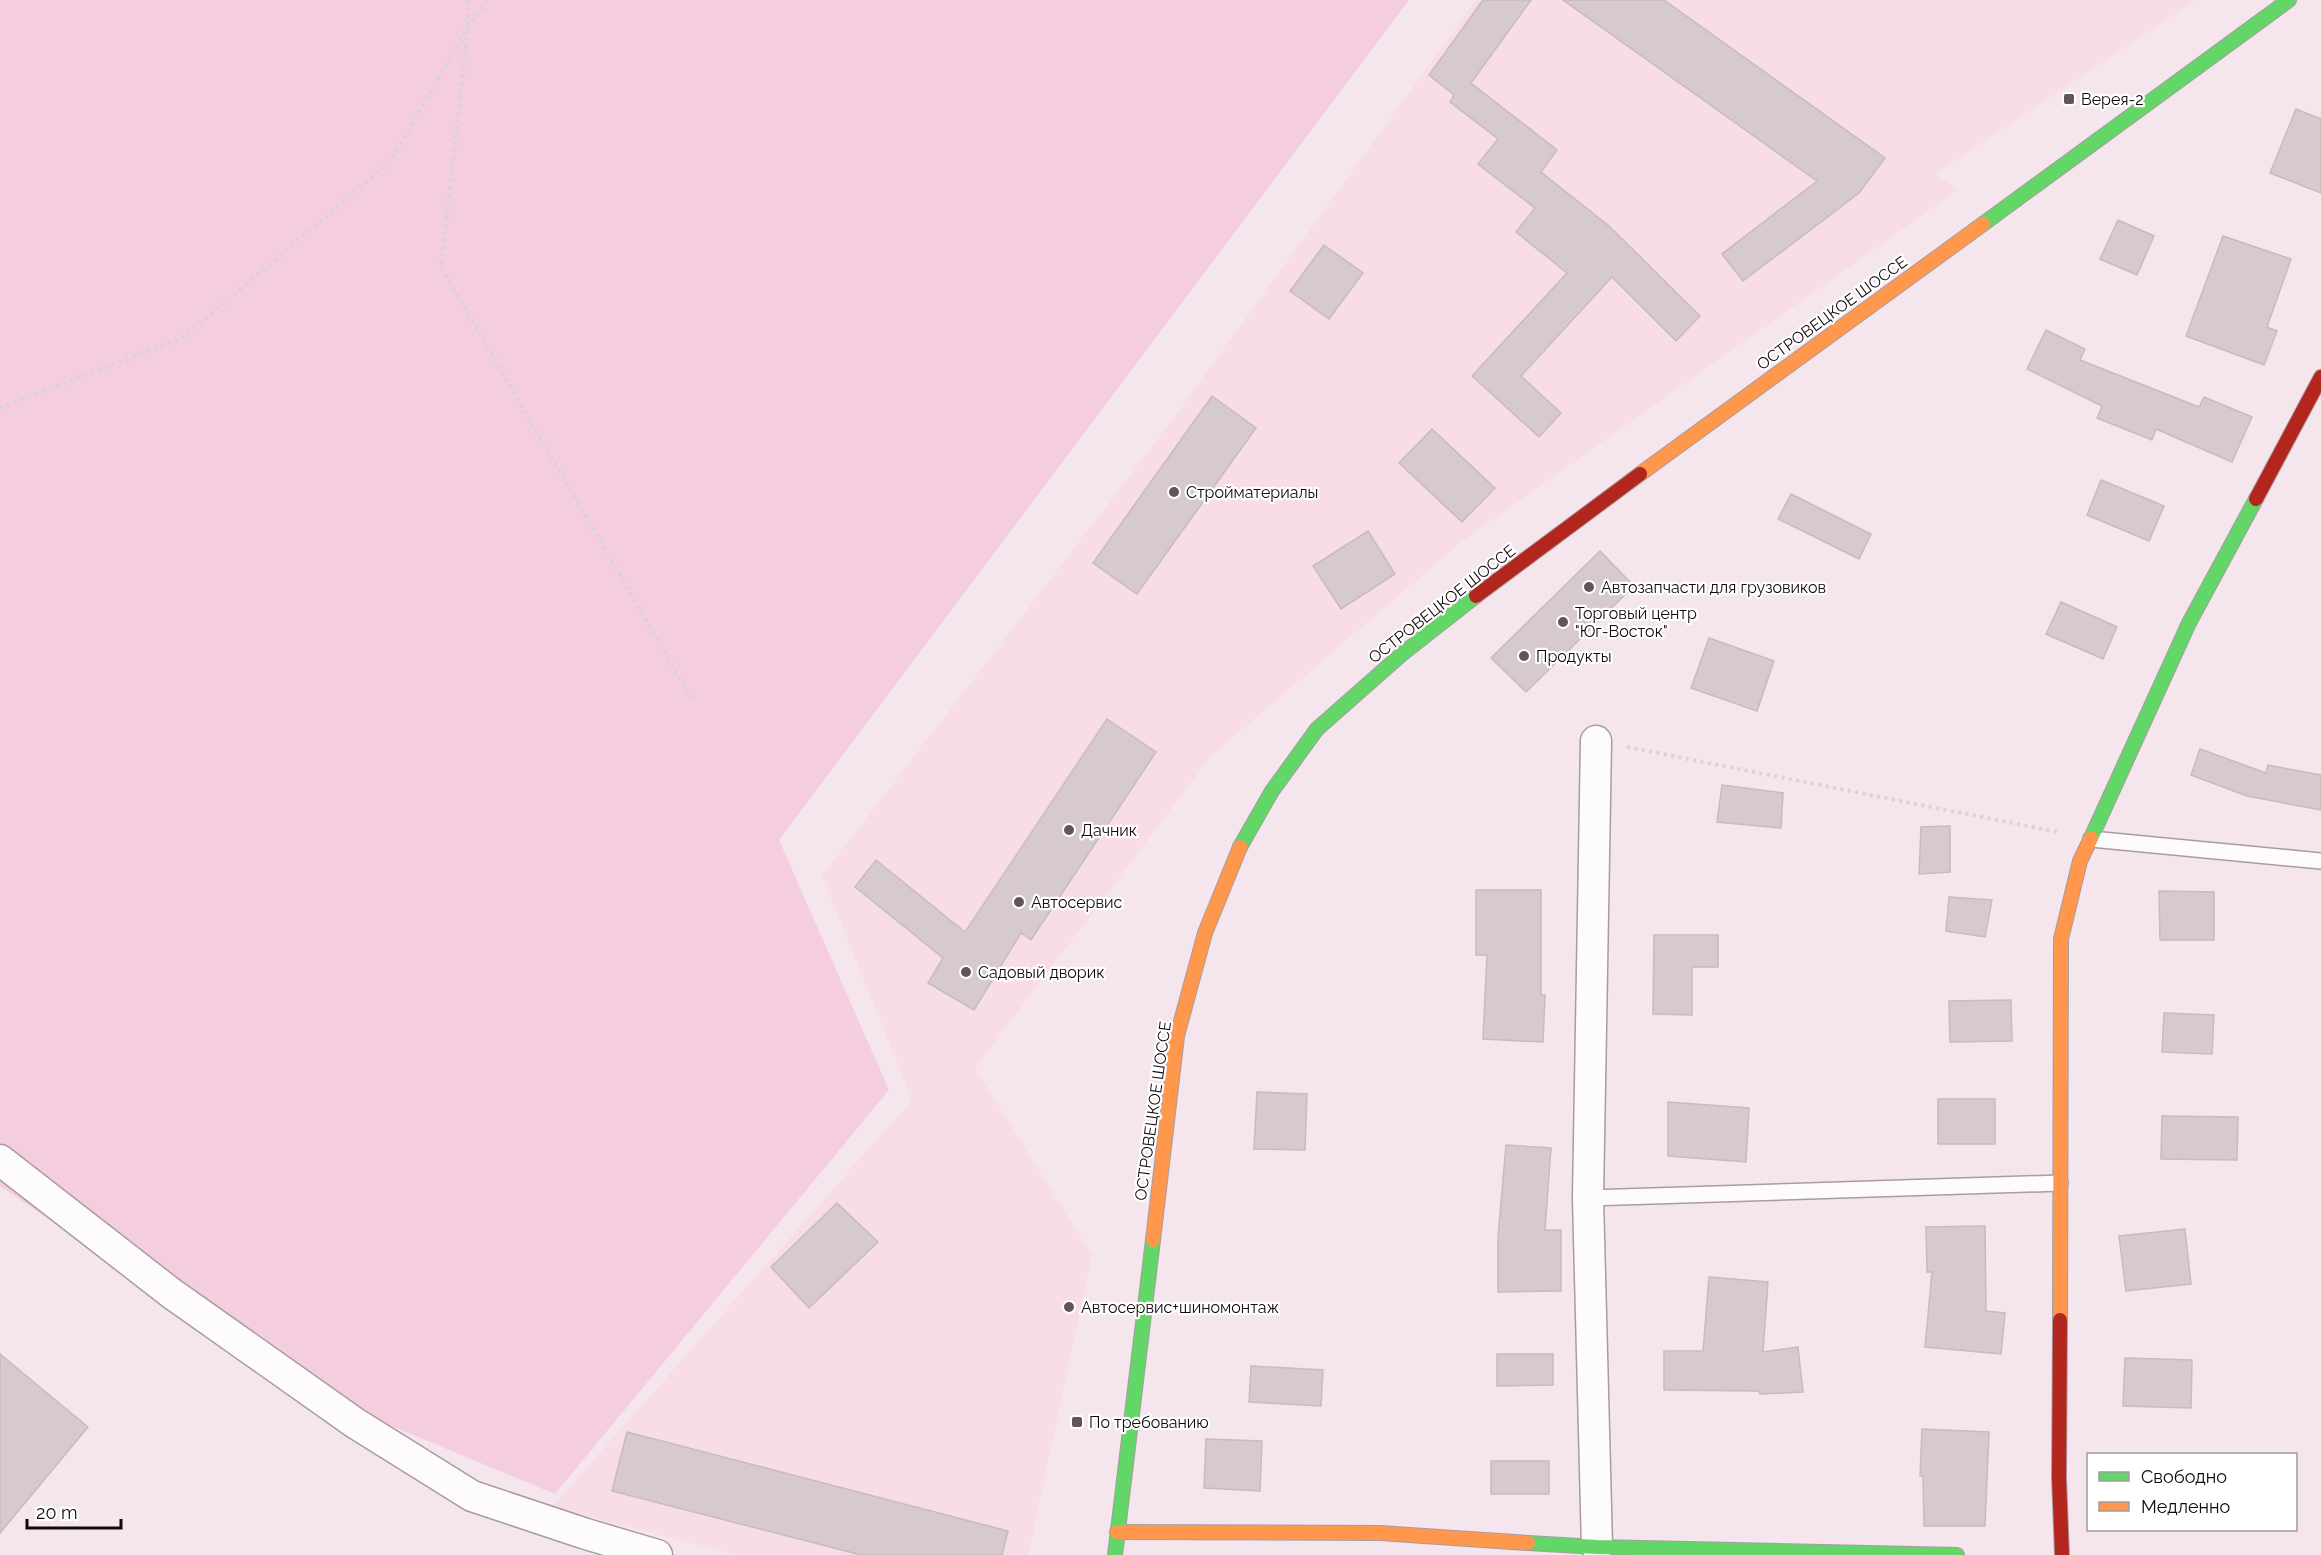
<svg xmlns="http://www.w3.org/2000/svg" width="2321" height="1555" font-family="Raleway,sans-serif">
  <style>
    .built { fill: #f8dce8 }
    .green { fill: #f4cedf }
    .building { fill: #d6c9cf; stroke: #c7bbc0; stroke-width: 1.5 }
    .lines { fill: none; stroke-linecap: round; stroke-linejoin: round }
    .lane-casing { stroke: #a89ca1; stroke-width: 18 }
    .street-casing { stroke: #a89ca1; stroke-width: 33 }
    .fast-casing { stroke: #a89ca1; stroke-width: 16 }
    .slow-casing { stroke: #a89ca1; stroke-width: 16 }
    .jam-casing { stroke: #a89ca1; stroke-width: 16 }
    .path { stroke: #d8d4d6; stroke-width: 4; stroke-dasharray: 3 4.5; stroke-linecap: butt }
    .lane { stroke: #fefbfc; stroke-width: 15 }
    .street { stroke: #fefbfc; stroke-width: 30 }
    .fast { stroke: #63d668; stroke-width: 14 }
    .slow { stroke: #ff974d; stroke-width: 14 }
    .jam { stroke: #b3261e; stroke-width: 14 }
    .poi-dot { fill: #61555b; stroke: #fff; stroke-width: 2 }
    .labels { text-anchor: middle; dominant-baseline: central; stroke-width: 4.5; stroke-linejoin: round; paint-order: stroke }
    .poi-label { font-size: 16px; fill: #12080d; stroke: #fff; text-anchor: start }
    .street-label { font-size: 16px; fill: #12080d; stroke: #fff }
  </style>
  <rect width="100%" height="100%" fill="#f5e5ec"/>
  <polygon class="built" points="1476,0 2196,0 1935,174 1958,190 1461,542 1212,755 975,1068 1092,1255 1028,1555 737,1555 552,1507 912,1100 822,876 1165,430"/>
  <polygon class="green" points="0,0 1409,0 779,840 889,1090 555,1494 382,1422 155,1264 56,1224 0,1186"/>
  <g class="building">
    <polygon points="1483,0 1531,0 1471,83 1557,150 1541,172 1609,226 1700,316 1676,341 1612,277 1521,376 1561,413 1539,437 1472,376 1567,273 1516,232 1535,208 1478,164 1498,139 1450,102 1454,95 1429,75"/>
    <polygon points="1563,0 1664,0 1885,158 1859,193 1743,281 1722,254 1817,181"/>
    <polygon points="2296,109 2321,119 2321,193 2270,173"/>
    <polygon points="2118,220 2154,236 2137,275 2100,259"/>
    <polygon points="2223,236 2291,259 2267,327 2277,331 2264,365 2186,336"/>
    <polygon points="1324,245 1363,273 1329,319 1290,291"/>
    <polygon points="2046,330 2085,349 2080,360 2199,407 2204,397 2252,417 2232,462 2156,429 2152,440 2097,418 2102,406 2027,369"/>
    <polygon points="1212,396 1256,428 1137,594 1093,563"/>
    <polygon points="1432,429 1495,488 1462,522 1399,463"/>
    <polygon points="2101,480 2164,506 2149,541 2087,515"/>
    <polygon points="1791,494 1871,534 1859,559 1778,519"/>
    <polygon points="1368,531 1395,574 1341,609 1313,566"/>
    <polygon points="1600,551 1634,586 1526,692 1491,658"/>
    <polygon points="2061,602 2117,627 2103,659 2046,634"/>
    <polygon points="1709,638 1774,661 1757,711 1691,688"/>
    <polygon points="1107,719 1156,752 1031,940 1021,933 974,1010 928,983 943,958 855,887 876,860 965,932"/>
    <polygon points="2200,749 2266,773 2268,765 2321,775 2321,810 2247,796 2191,775"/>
    <polygon points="1722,785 1783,793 1781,828 1717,822"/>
    <polygon points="1950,826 1950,872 1919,874 1921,827"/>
    <polygon points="1476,890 1541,890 1541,995 1545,995 1543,1042 1483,1039 1487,955 1476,955"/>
    <polygon points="2159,891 2214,892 2214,940 2160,940"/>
    <polygon points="1949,897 1992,900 1985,937 1946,931"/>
    <polygon points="1654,935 1718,935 1718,967 1692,967 1692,1015 1653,1014"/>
    <polygon points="2011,1000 2012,1041 1950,1042 1949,1001"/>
    <polygon points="2164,1013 2214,1015 2212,1054 2162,1052"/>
    <polygon points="1257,1092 1307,1094 1305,1150 1254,1149"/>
    <rect x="1938" y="1099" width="57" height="45"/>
    <polygon points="1668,1102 1749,1108 1746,1162 1668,1156"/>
    <polygon points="2162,1116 2238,1117 2237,1160 2161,1159"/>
    <polygon points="1506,1145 1551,1148 1545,1230 1561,1230 1561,1291 1498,1292 1498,1237"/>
    <polygon points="837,1203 878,1242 809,1308 771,1267"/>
    <polygon points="1985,1226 1986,1311 2005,1313 2001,1354 1925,1347 1932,1272 1927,1272 1926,1227"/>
    <polygon points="2185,1229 2191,1284 2126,1291 2119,1236"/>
    <polygon points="1709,1277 1768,1282 1763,1352 1798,1347 1803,1392 1760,1394 1759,1391 1664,1390 1664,1351 1703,1351"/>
    <polygon points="0,1354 88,1427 0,1533"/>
    <polygon points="1497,1354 1553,1354 1553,1385 1497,1386"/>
    <polygon points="2125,1358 2192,1360 2191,1408 2123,1406"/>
    <polygon points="1251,1366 1323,1370 1321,1406 1249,1402"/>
    <polygon points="1922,1429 1989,1432 1985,1526 1924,1526 1923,1476 1920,1476"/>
    <polygon points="627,1432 1008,1531 1002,1555 861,1555 612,1491"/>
    <polygon points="1206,1439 1262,1441 1260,1491 1204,1488"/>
    <rect x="1491" y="1461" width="58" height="33"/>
  </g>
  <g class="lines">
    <g class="lane-casing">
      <g id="lane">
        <polyline points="2091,839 2321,861"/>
        <polyline points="1588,1198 2060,1183"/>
      </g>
    </g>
    <g class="street-casing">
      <g id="street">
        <polyline points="1596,741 1588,1198 1597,1547"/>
        <polyline points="0,1160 171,1293 355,1423 472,1496 586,1534 657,1555"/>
      </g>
    </g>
    <g class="fast-casing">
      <g id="fast">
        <polyline points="1983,224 2289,0"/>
        <polyline points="2091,838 2189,623 2256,499"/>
        <polyline points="1240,847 1272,791 1317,729 1402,654 1476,596"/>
        <polyline points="1528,1543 1597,1547 1957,1555"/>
        <polyline points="1115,1555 1153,1240"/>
      </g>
    </g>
    <g class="slow-casing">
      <g id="slow">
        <polyline points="1640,474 1983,224"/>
        <polyline points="1153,1240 1177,1036 1205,933 1240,847"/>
        <polyline points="2060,1320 2061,939 2080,861 2091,838"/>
        <polyline points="1117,1532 1380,1533 1528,1543"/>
      </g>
    </g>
    <g class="jam-casing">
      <g id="jam">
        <polyline points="2256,499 2321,377"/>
        <polyline points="1476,596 1640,474"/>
        <polyline points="2060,1320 2059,1478 2062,1555"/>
      </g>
    </g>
    <g class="path">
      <polyline points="467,0 468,27 441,267 694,703"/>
      <polyline points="0,408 184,337 390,162 468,27 488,0"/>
      <polyline points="1627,747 2058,832"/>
    </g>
    <use href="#lane" class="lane"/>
    <use href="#street" class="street"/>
    <use href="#fast" class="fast"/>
    <use href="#slow" class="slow"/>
    <use href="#jam" class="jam"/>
  </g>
  <g class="poi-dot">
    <rect x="2063" y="93" width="12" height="12" rx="3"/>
    <circle cx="1174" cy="492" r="6"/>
    <circle cx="1589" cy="587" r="6"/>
    <circle cx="1563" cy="622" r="6"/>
    <circle cx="1524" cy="656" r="6"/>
    <circle cx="1069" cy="830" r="6"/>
    <circle cx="1019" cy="902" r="6"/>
    <circle cx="966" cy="972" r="6"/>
    <circle cx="1069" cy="1307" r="6"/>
    <rect x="1071" y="1416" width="12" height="12" rx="3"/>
  </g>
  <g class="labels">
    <g class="poi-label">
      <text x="2081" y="99">Верея-2</text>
      <text x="1186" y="492">Стройматериалы</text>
      <text x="1601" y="587">Автозапчасти для грузовиков</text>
      <text x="1575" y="613">Торговый центр<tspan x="1575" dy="18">"Юг-Восток"</tspan></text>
      <text x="1536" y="656">Продукты</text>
      <text x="1081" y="830">Дачник</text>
      <text x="1031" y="902">Автосервис</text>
      <text x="978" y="972">Садовый дворик</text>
      <text x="1081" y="1307">Автосервис+шиномонтаж</text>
      <text x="1089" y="1422">По требованию</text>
    </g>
    <g class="street-label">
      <text transform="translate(1832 313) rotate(-36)">ОСТРОВЕЦКОЕ ШОССЕ</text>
      <text transform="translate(1442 604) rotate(-38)">ОСТРОВЕЦКОЕ ШОССЕ</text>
      <text transform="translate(1153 1111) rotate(-82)">ОСТРОВЕЦКОЕ ШОССЕ</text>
    </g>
  </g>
  <rect x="2087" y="1453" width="210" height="78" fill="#ffffff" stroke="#a09c9e" stroke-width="1.5"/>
  <rect x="2099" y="1472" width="30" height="9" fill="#63d668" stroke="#a09c9e" stroke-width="1.5"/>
  <text x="2141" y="1483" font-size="18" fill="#12080d">Свободно</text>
  <rect x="2099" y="1502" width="30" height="9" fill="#ff974d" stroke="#a09c9e" stroke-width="1.5"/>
  <text x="2141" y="1513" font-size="18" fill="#12080d">Медленно</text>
  <path d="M27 1519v9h94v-9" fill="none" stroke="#12080d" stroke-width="3"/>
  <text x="36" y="1519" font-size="18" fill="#12080d" stroke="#ffffff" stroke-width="4.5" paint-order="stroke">20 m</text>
</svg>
